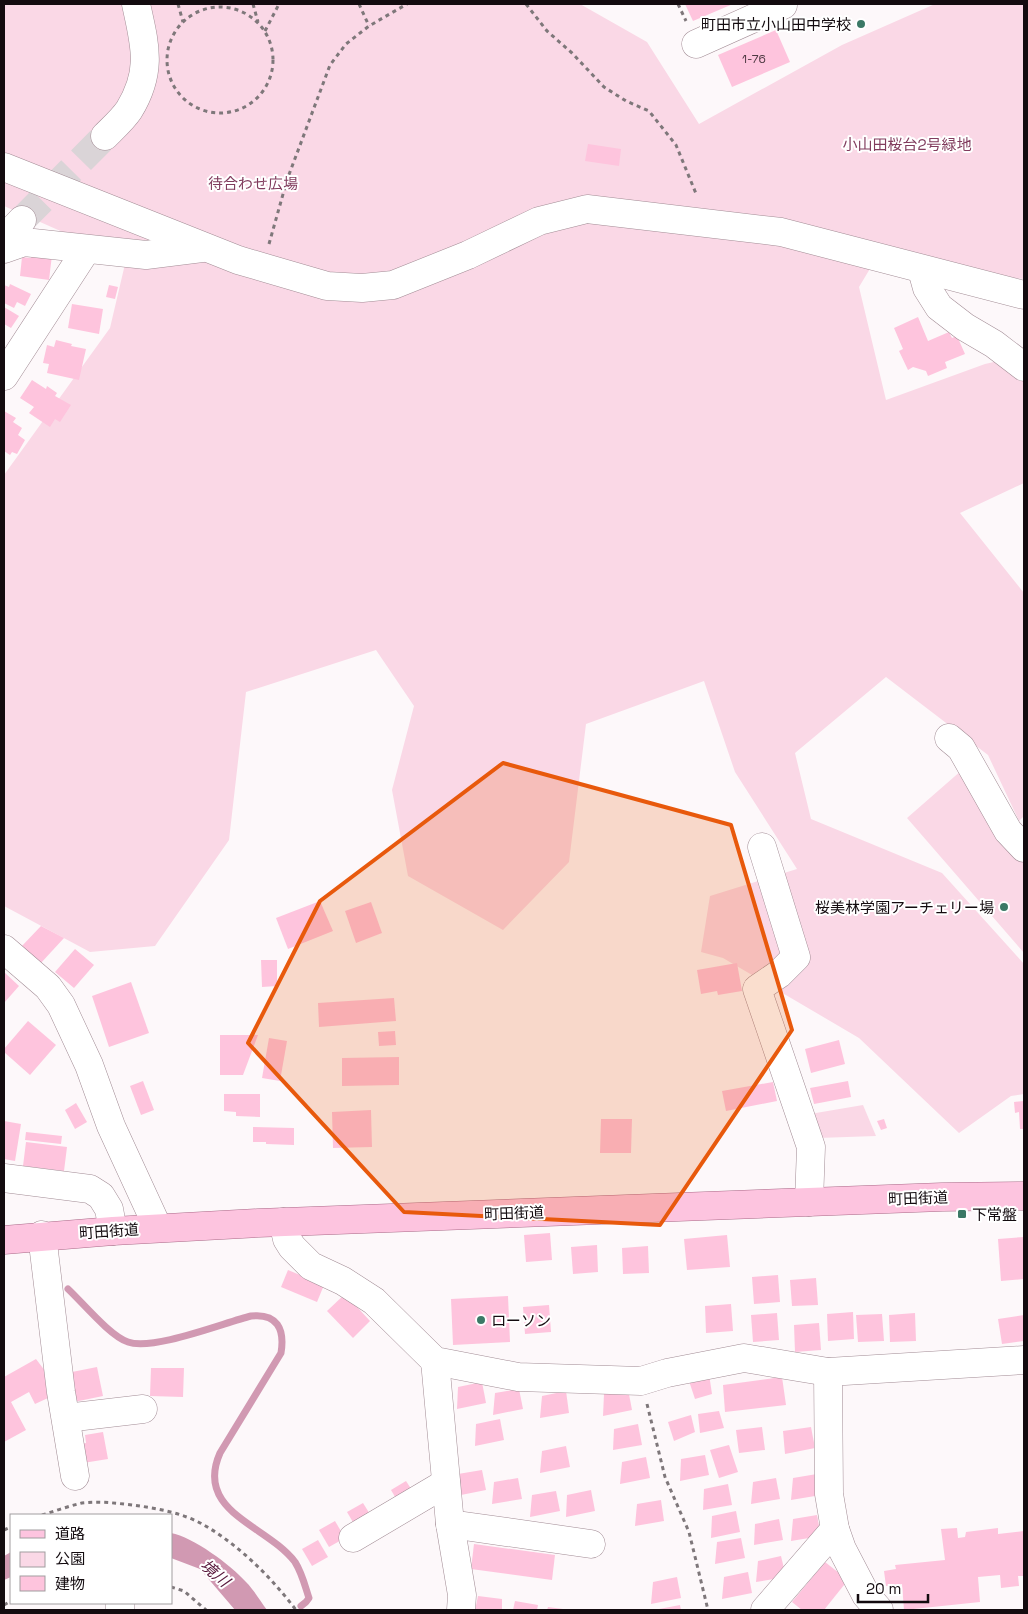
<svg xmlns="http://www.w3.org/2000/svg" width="1028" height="1614" font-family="'Space Grotesk','Noto Sans JP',sans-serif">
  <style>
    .green { fill: #fad8e6 }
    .water { fill: #d199b2 }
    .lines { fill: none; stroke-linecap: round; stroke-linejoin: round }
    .stream { stroke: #d199b2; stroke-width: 7 }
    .building { fill: #fec4dd }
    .minor-tunnel { stroke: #dad4d7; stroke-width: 28; stroke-dasharray: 28 14; stroke-linecap: butt }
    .minor-casing { stroke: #a28c95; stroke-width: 29 }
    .major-casing { stroke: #aa6a88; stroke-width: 29 }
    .path { stroke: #7e777a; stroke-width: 3; stroke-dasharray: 4 4; stroke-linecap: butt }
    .minor { stroke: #fff; stroke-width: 28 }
    .major { stroke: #fdc4df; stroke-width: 28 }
    .marked { fill: #e8590c; fill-opacity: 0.2; stroke: #e8590c; stroke-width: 4; stroke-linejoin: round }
    .poi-dot { fill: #3b7966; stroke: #fff; stroke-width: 2 }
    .labels { text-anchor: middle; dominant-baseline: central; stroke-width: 4; stroke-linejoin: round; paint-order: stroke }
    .number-label { font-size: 12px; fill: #4e3942 }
    .poi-label { font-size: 15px; fill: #130b0f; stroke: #fff; text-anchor: end }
    .park-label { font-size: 15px; fill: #813c5e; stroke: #fff }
    .street-label { font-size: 15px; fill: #130b0f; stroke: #fff }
    .water-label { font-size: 16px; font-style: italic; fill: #57163a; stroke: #fff }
  </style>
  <rect width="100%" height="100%" fill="#fdf8fa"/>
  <g class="green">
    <polygon points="4,4 580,4 647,42 699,124 842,45 935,4 1024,4 1024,279 922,270 877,257 859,287 886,400 985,364 1024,355 1024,483 960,513 1024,593 1024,816 1019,821 988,755 886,677 795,753 811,819 942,873 1024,964 1024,1094 1011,1096 959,1133 859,1038 723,958 701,952 710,896 797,869 735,772 704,681 586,724 569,862 503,930 408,876 392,790 414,706 376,650 246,692 229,840 155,946 90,952 4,906 4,475 110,328 129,247 83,241 4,206"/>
    <polygon points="962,770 1002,839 1024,861 1024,953 907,818"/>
    <polygon points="863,1105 876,1136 818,1138 810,1114"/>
  </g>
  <g class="water">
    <path d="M171 1533C193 1537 231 1565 246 1582 254 1590 260 1601 267 1610H235L200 1569 171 1558Z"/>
    <polygon points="11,1552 11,1577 4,1580 4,1556"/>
  </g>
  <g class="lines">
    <path class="stream" d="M68 1289C83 1303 110 1336 128 1342 153 1351 223 1323 251 1316 277 1313 285 1329 281 1353L220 1453C194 1512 267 1525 295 1562 302 1573 305 1586 309 1598L306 1602 301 1606"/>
  </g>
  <g class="building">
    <polygon points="685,4 733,4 693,21"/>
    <polygon points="776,30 790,62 732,87 718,55"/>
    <polygon points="588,144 621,149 619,166 585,161"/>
    <polygon points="32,253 52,255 49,280 20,276 22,257 31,258"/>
    <polygon points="10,284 31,294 25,306 17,302 14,308 4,303 4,285 9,287"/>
    <polygon points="109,285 118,287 115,299 106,297"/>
    <polygon points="72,304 103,309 99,334 68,328"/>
    <polygon points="4,307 19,316 11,328 4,324"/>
    <polygon points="918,317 928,341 949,332 952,338 957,336 965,354 945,362 947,368 928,376 926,371 913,367 908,370 899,351 903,349 894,328"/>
    <polygon points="56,340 72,344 71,346 86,349 79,380 47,373 49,364 43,363 47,345 54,347"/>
    <polygon points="32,380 46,389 47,386 57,393 55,396 71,405 60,422 55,419 50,427 29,413 34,407 20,398"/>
    <polygon points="4,411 16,418 13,422 22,428 18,435 25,440 17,454 12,452 10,455 4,451"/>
    <polygon points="320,901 333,931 288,949 276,918"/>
    <polygon points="371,902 382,933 356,943 345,911"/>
    <polygon points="41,926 64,938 40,964 21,947"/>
    <polygon points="75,949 94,965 74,988 55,972"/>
    <polygon points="261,960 277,960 277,986 262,987"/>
    <polygon points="737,963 742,991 718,995 717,991 701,994 697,970"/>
    <polygon points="4,972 19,986 4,1003"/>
    <polygon points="131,982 149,1033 109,1047 92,996"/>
    <polygon points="394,998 396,1021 319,1027 318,1003"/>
    <polygon points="28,1021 56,1045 30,1075 4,1052 4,1049"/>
    <polygon points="395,1031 396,1045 379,1046 378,1032"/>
    <polygon points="220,1035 258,1035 243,1075 220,1075"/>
    <polygon points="269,1038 287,1041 280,1081 262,1078"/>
    <polygon points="839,1040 845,1064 811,1073 805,1049"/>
    <polygon points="399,1057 399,1085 342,1086 342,1058"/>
    <polygon points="143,1081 154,1110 141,1115 130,1086"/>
    <polygon points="848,1081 851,1097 814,1104 810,1088"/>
    <polygon points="773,1082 777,1101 726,1111 722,1091"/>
    <polygon points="224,1094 260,1094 260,1117 236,1116 236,1112 224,1111"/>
    <polygon points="1024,1101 1024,1129 1020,1129 1019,1112 1015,1113 1014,1102"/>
    <polygon points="76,1103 87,1122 75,1129 65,1110"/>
    <polygon points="371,1110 372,1147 333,1148 332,1112"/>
    <polygon points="601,1119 632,1119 631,1153 600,1153"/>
    <polygon points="884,1119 887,1128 881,1130 877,1121"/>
    <polygon points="4,1121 21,1124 15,1161 4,1159"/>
    <polygon points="253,1127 294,1128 294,1145 266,1144 266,1142 253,1142"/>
    <polygon points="26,1132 62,1136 61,1144 25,1140"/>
    <polygon points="26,1142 67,1147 64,1171 23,1166"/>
    <polygon points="550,1233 552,1260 526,1262 524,1235"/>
    <polygon points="727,1235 730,1267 687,1270 684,1239"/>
    <polygon points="1024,1237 1024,1279 1001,1281 998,1239"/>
    <polygon points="597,1245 598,1272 573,1274 571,1247"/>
    <polygon points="648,1246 649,1273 623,1274 622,1248"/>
    <polygon points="288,1270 324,1285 317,1302 281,1287"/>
    <polygon points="778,1275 780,1302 754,1304 752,1277"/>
    <polygon points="816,1278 818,1305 792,1306 790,1280"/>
    <polygon points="345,1294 370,1321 353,1338 327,1311"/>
    <polygon points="508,1296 510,1342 453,1345 451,1299"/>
    <polygon points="731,1304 733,1331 706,1333 705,1306"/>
    <polygon points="549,1305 551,1332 525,1334 523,1307"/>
    <polygon points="853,1312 854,1339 828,1341 827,1314"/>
    <polygon points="777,1313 779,1340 753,1342 751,1315"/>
    <polygon points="915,1313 916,1341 890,1342 889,1315"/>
    <polygon points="882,1314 884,1341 858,1342 856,1315"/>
    <polygon points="1024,1315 1024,1341 1002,1344 998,1319"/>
    <polygon points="819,1323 821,1350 795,1352 794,1325"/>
    <polygon points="36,1359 61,1392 35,1404 29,1392 11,1402 26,1430 4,1442 4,1377"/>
    <polygon points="97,1367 103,1396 74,1402 67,1373"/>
    <polygon points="151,1368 184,1368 183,1397 150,1396"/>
    <polygon points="709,1374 712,1394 695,1399 689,1381"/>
    <polygon points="782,1377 786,1405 725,1412 723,1385"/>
    <polygon points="482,1382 486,1403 457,1409 458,1387"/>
    <polygon points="519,1389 523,1409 493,1415 495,1393"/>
    <polygon points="628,1389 632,1410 603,1416 604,1394"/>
    <polygon points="566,1391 569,1413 540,1418 542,1396"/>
    <polygon points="719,1411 724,1428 700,1433 698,1414"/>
    <polygon points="691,1415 695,1432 674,1441 668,1422"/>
    <polygon points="500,1419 504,1440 475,1446 476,1424"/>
    <polygon points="638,1424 642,1445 613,1450 614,1429"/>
    <polygon points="762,1427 765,1450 739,1453 736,1430"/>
    <polygon points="811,1427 815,1448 785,1454 783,1431"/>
    <polygon points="103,1432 108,1459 83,1463 80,1444 86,1443 85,1435"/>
    <polygon points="729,1445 738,1472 719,1478 710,1450"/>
    <polygon points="566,1446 570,1467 540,1473 542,1451"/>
    <polygon points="705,1455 709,1475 680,1481 681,1459"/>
    <polygon points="646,1457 650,1478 620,1484 622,1462"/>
    <polygon points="482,1470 486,1490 456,1496 458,1474"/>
    <polygon points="817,1474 821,1495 791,1500 793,1478"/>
    <polygon points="518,1478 522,1499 492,1504 494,1482"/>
    <polygon points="776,1478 780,1499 751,1504 753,1482"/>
    <polygon points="406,1481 417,1498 401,1507 391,1490"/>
    <polygon points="728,1484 732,1505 703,1510 704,1489"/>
    <polygon points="591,1490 595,1511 566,1517 567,1495"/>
    <polygon points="556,1491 560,1511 530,1517 532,1495"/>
    <polygon points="661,1500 664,1521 635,1526 637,1504"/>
    <polygon points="363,1503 373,1519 357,1529 347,1512"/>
    <polygon points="736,1511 740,1532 711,1538 712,1516"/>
    <polygon points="817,1515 821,1536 791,1541 793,1519"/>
    <polygon points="779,1519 783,1540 754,1545 755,1524"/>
    <polygon points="335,1521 345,1538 329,1547 319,1530"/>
    <polygon points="957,1528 958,1538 965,1537 966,1532 998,1528 998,1534 1024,1531 1024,1576 1018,1576 1019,1586 1001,1588 1000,1575 978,1577 980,1602 904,1610 902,1584 886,1586 884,1571 896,1569 895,1565 945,1560 941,1529"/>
    <polygon points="741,1538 745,1558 715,1564 717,1542"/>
    <polygon points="318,1540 328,1557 312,1566 302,1549"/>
    <polygon points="474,1544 555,1555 552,1580 471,1569"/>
    <polygon points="781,1556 786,1577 756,1582 758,1561"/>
    <polygon points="825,1562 848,1580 824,1610 802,1610 792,1602"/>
    <polygon points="748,1572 752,1593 722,1599 724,1577"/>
    <polygon points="677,1577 681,1598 651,1604 653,1582"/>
    <polygon points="478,1596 502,1599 502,1610 475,1610"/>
    <polygon points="515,1601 538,1605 537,1610 513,1610"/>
    <polygon points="680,1605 681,1610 659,1610 659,1609"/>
    <polygon points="548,1607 563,1609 563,1610 547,1610"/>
  </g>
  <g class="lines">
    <polyline class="minor-tunnel" points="22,220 105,136"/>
    <g class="minor-casing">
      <g id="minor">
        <polyline points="696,44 783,5"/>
        <path d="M105 136C113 128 123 119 129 110 153 71 145 45 136 4"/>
        <polyline points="4,167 238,260 327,286 362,288 393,285 468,255 539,221 587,209 781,232 1024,295"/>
        <polyline points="4,239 22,220"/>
        <polyline points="4,249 24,242 146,255 202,248"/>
        <polyline points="922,270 927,288 939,307 965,327 994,344 1024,367"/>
        <polyline points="4,376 86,250"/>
        <polyline points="949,738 961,748 1008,831 1024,848"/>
        <polyline points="762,847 796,957 779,974 757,989 811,1147 809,1202"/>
        <polyline points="4,949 48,987 61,1005 89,1065 111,1126 158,1228"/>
        <polyline points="4,1178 90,1189 101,1196 109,1209 113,1231"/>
        <polyline points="283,1222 287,1239 292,1247 311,1266 343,1281 374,1301 435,1361 518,1377 641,1381 667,1373 744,1358 828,1372 1024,1360"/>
        <polyline points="42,1235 61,1392 75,1476"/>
        <polyline points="435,1361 450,1524 462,1595 461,1610"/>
        <polyline points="828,1372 829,1494 835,1529 842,1549 866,1595 879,1610"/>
        <polyline points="66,1418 143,1409"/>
        <polyline points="450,1524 591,1544"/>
        <polyline points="353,1538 446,1483"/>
        <polyline points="120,1610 120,1603"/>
        <polyline points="765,1610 835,1529"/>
      </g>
    </g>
    <g class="major-casing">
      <polyline id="major" points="4,1240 113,1231 258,1223 942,1197 1024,1196"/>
    </g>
    <g class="path">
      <polyline points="178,4 183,22"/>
      <polyline points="253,4 258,22"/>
      <polyline points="359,4 369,26"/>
      <polyline points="526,4 547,31 572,53 604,87 626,101 649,111 676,145 697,196"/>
      <polyline points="678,4 686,21"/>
      <circle cx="220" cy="60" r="53"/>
      <polyline points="265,31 279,4"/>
      <polyline points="269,244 287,180 330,65 346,44 369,26 407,4"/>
      <polyline points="647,1404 665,1477 689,1532 708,1610"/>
      <path d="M42 1515C55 1511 69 1506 82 1503 99 1501 115 1503 132 1505 156 1508 183 1513 204 1525 240 1546 271 1577 296 1610"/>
      <polyline points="4,1530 11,1527"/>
      <polyline points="171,1587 184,1591 206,1610"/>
      <polyline points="4,1605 11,1601"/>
    </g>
    <use href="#minor" class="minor"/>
    <use href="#major" class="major"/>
  </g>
  <path class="marked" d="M503 763 731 825 792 1030 660 1225 404 1212 248 1043 320 901Z"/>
  <g class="poi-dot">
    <circle cx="861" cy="24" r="5"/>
    <circle cx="1004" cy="907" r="5"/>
    <rect x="957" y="1209" width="10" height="10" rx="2.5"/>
    <circle cx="481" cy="1320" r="5"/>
  </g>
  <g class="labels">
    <g class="number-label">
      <text x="754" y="59">1-76</text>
    </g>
    <g class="poi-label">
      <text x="851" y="24">町田市立小山田中学校</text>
      <text x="994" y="907">桜美林学園アーチェリー場</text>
      <text x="972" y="1214" text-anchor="start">下常盤</text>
      <text x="491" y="1320" text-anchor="start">ローソン</text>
    </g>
    <g class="park-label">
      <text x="907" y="144">小山田桜台2号緑地</text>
      <text x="253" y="183">待合わせ広場</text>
    </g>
    <g class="street-label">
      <text transform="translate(918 1198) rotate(-2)">町田街道</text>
      <text transform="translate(514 1213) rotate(-2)">町田街道</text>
      <text transform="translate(109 1231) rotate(-4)">町田街道</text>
    </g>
    <g class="water-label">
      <text transform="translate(215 1573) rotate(41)">境川</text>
    </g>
  </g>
  <rect width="1028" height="1614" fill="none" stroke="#130b0f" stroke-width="10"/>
  <rect x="10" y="1514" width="162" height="90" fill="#ffffff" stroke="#a19d9f"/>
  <rect x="20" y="1530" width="25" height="8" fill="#fdc4df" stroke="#a19d9f"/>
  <text x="55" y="1539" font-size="15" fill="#130b0f">道路</text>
  <rect x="20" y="1552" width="25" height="15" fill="#fad8e6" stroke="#a19d9f"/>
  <text x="55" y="1564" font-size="15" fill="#130b0f">公園</text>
  <rect x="20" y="1576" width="25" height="15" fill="#fec4dd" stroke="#a19d9f"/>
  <text x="55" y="1589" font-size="15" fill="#130b0f">建物</text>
  <path d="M858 1594v8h70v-8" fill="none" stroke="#130b0f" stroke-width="2.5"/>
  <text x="866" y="1594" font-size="15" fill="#130b0f" stroke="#ffffff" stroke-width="4" paint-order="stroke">20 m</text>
</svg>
